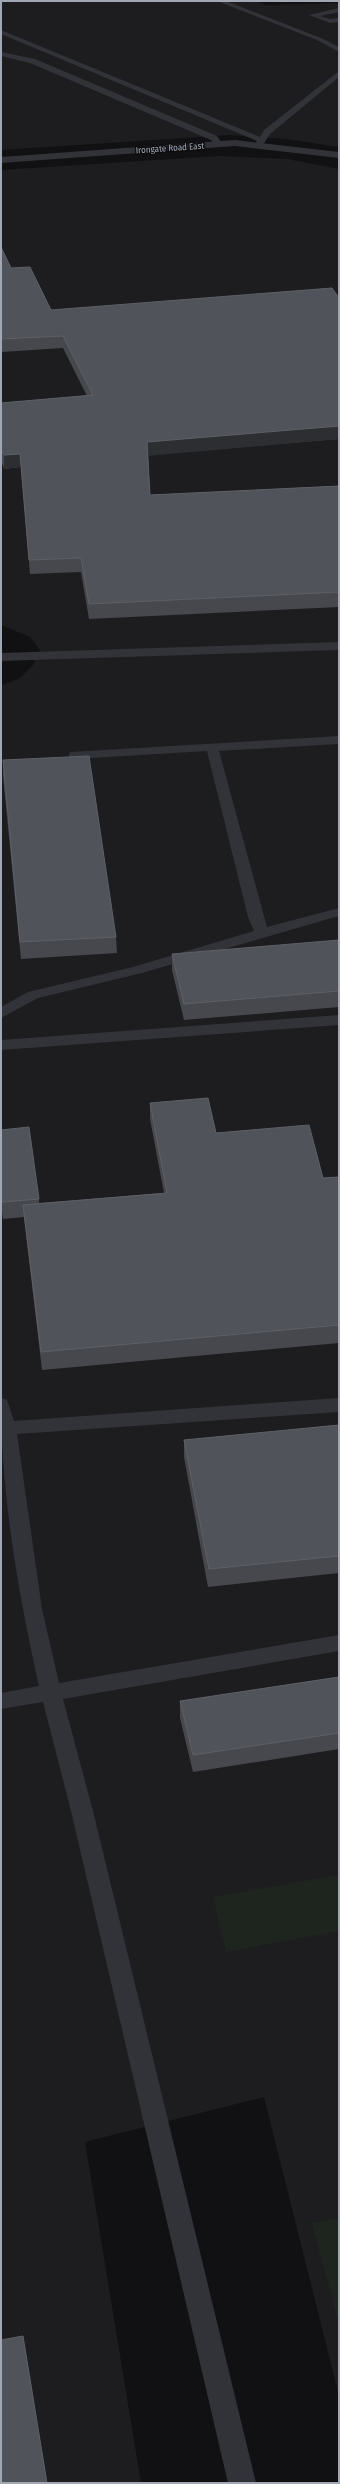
<svg xmlns="http://www.w3.org/2000/svg" width="340" height="2484" font-family="'Fira Sans Condensed',sans-serif">
  <style>
    .built { fill: #1d1d20 }
    .green { fill: #1d251e }
    .lines { fill: none; stroke-linecap: round; stroke-linejoin: round }
    .service { fill: #323338; fill-rule: evenodd }
    .minor { fill: #323338; fill-rule: evenodd }
    .wall { fill: #47484e }
    .shaded-wall { fill: #2d2e32 }
    .building { fill: #505359; stroke: #5d6067 }
    .labels { text-anchor: middle; dominant-baseline: central; stroke-width: 3; stroke-linejoin: round; paint-order: stroke }
    .far-street-label { font-size: 9px; fill: #a1a8b4; stroke: #0c0c0e }
  </style>
  <rect width="100%" height="100%" fill="#111113"/>
  <g class="built">
    <polygon points="1,1 254,1 266,5 339,3 339,147 286,139 229,135 1,150"/>
    <polygon points="219,156 287,159 339,169 339,2396 264,2097 85,2142 141,2483 1,2483 1,685 19,679 33,665 40,650 30,637 1,625 1,170"/>
  </g>
  <g class="green">
    <polygon points="339,1875 339,1931 226,1952 213,1897"/>
    <polygon points="339,2218 339,2325 312,2223"/>
  </g>
  <g class="lines">
    <g class="service">
      <polygon points="217,1 226,1 321,38 339,47 339,52 317,40"/>
      <polygon points="339,8 339,12 320,16 330,19 339,18 339,22 330,23 309,15"/>
      <polygon points="1,30 260,137 264,130 339,71 339,77 270,134 261,148 258,148 254,146 257,141 1,34"/>
      <polygon points="1,52 35,59 217,136 223,145 216,147 211,140 30,63 1,56"/>
      <polygon points="339,642 339,650 1,661 1,653"/>
      <polygon points="339,736 339,744 219,751 267,927 339,908 339,916 142,973 38,998 1,1018 1,1007 28,992 133,967 254,931 248,917 207,751 75,759 70,758 69,755 70,752"/>
      <polygon points="339,1015 339,1025 1,1050 1,1040"/>
      <path d="M1 1398 7 1400 14 1421 339 1398V1412L17 1434 42 1609 59 1683 339 1635V1651L63 1699 93 1811 256 2483H228L71 1811 43 1702 1 1709V1693L39 1686C18 1592 1 1495 1 1398Z"/>
    </g>
    <polygon class="minor" points="235,140 339,152 339,158 235,146 1,163 1,157"/>
  </g>
  <g class="wall">
    <polygon points="1,247 11,268 51,310 339,298 339,439 148,455 150,495 339,486 339,607 89,619 81,572 30,574 21,467 4,469 1,460 1,403 87,396 63,348 1,352"/>
    <polygon points="3,760 116,937 117,953 21,959 3,776"/>
    <polygon points="339,940 339,1007 184,1020 172,970 172,954"/>
    <polygon points="150,1103 216,1133 323,1178 339,1177 339,1343 42,1370 24,1217 3,1219 1,1204 1,1130 39,1199 39,1203 164,1193 150,1119"/>
    <polygon points="339,1425 339,1573 208,1587 184,1457 184,1440"/>
    <polygon points="339,1677 339,1749 193,1772 180,1718 180,1701"/>
  </g>
  <g class="shaded-wall">
    <polygon points="339,426 339,439 147,456 147,442"/>
    <polygon points="20,454 21,467 4,469 4,455"/>
  </g>
  <g class="building">
    <polygon points="1,247 11,268 30,267 51,310 332,288 339,298 339,426 147,442 150,495 339,486 339,592 89,604 81,558 29,560 20,454 4,455 1,449 1,403 93,395 63,336 1,339"/>
    <polygon points="89,756 116,937 20,942 3,760"/>
    <polygon points="339,940 339,991 184,1004 172,954"/>
    <polygon points="208,1098 216,1133 309,1125 323,1178 339,1177 339,1325 41,1352 23,1205 167,1193 150,1103"/>
    <polygon points="29,1127 39,1199 2,1202 1,1195 1,1130"/>
    <polygon points="339,1425 339,1556 209,1569 184,1440"/>
    <polygon points="339,1677 339,1733 193,1755 180,1701"/>
    <polygon points="23,2336 47,2483 1,2483 1,2340"/>
  </g>
  <g class="labels">
    <g class="far-street-label">
      <text transform="translate(170 148) rotate(-4)">Irongate Road East</text>
    </g>
  </g>
  <rect width="340" height="2484" fill="none" stroke="#a1a8b4" stroke-width="4"/>
</svg>
